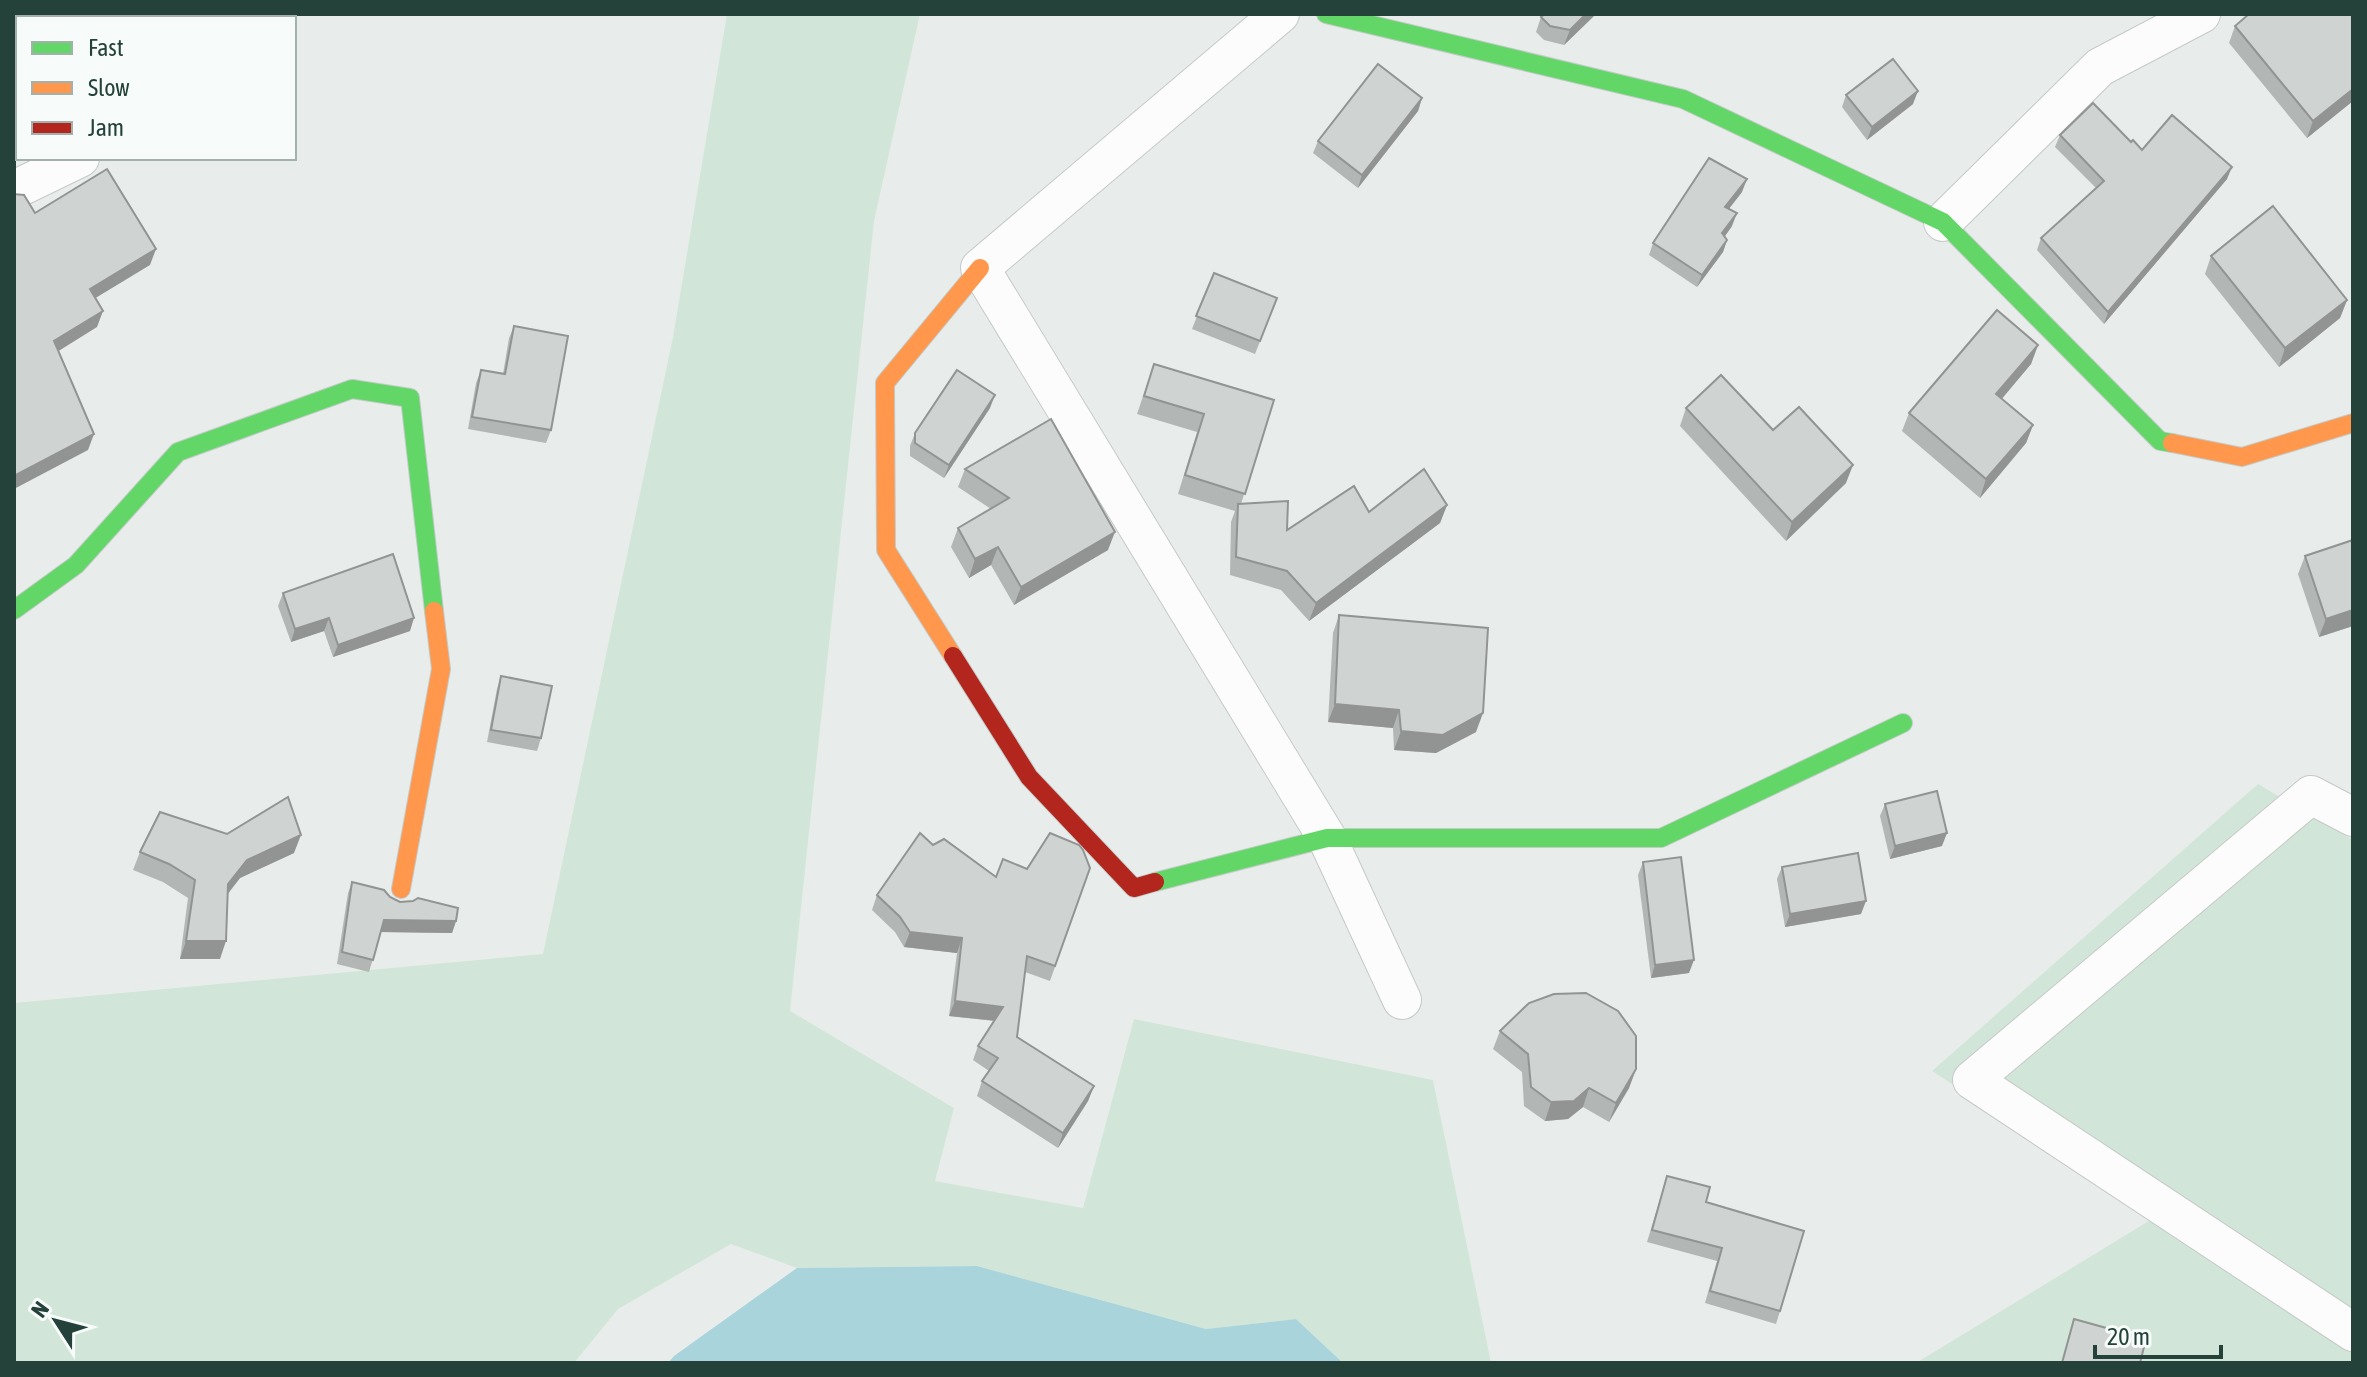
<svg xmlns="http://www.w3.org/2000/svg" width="2367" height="1377" font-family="'Asap Condensed',sans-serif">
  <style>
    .green { fill: #d1e6d8 }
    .water { fill: #a9d4db }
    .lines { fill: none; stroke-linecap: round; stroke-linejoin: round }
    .street-casing { stroke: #c5cac8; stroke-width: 40 }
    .fast-casing { stroke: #c3cbc8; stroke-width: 20 }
    .slow-casing { stroke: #c3cbc8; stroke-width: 20 }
    .jam-casing { stroke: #c3cbc8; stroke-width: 20 }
    .street { stroke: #fcfcfc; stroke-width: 38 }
    .fast { stroke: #63d668; stroke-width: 18 }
    .slow { stroke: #ff974d; stroke-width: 18 }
    .jam { stroke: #b3261e; stroke-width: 18 }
    .wall { fill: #b2b6b5 }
    .shaded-wall { fill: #919493 }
    .building { fill: #cfd4d2; stroke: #919493; stroke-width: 2 }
  </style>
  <rect width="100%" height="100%" fill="#e8edeb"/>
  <g class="green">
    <polygon points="727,14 920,14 874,221 790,1011 954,1108 935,1181 1083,1208 1134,1019 1433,1080 1491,1363 1343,1363 1296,1319 1206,1329 977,1266 797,1268 731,1244 618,1309 574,1363 14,1363 14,1003 543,954 673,337"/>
    <polygon points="2258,784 2353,840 2353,1363 1916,1363 2157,1216 1932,1071"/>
  </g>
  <polygon class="water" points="977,1266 1206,1329 1296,1319 1343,1363 668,1363 674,1356 797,1268"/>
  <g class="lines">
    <g class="street-casing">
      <g id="street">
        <polyline points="1280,14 980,268 1327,838 1402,1000"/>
        <polyline points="14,190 80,158"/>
        <polyline points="1943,222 2100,67 2201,14"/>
        <polyline points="2353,817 2311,795 1972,1080 2353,1332"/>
      </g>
    </g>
    <g class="fast-casing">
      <g id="fast">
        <polyline points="1326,14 1683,99 1943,222 2160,441 2172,443"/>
        <polyline points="14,610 76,565 178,452 352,389 410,398 434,611"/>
        <polyline points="1155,882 1327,838 1661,838 1903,723"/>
      </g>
    </g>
    <g class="slow-casing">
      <g id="slow">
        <polyline points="2172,443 2242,457 2353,423"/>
        <polyline points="953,656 886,550 885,383 980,268"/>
        <polyline points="401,889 441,669 434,611"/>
      </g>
    </g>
    <g class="jam-casing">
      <polyline id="jam" points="953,656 1029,777 1134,888 1155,882"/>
    </g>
    <use href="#street" class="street"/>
    <use href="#fast" class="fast"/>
    <use href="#slow" class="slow"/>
    <use href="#jam" class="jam"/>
  </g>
  <g class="wall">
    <polygon points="1596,14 1564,45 1544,40 1536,32 1541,17"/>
    <polygon points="2353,14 2353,101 2307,138 2229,43 2235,26"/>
    <polygon points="1846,95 1913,104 1867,140 1842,107"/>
    <polygon points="1422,98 1418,111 1358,188 1313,153 1318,141"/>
    <polygon points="2060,135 2131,142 2142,150 2227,179 2104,324 2037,250 2041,238 2096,188 2055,147"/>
    <polygon points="1742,192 1729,209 1732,226 1725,236 1727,240 1723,252 1697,287 1649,255 1653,243"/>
    <polygon points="2211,256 2347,300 2340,318 2279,367 2205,274"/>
    <polygon points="1214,273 1277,298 1255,354 1192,329"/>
    <polygon points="514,326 551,430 546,443 468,429 476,383 481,370 503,374 509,338"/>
    <polygon points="2038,345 2031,364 2001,399 2033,425 2026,443 1980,498 1902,431 1909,413"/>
    <polygon points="1154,364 1274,400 1241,504 1287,530 1369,512 1447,505 1440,523 1309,621 1281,590 1230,575 1231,522 1235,511 1178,494 1197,432 1137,414"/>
    <polygon points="990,408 944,478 910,456 910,446 915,433"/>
    <polygon points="1686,408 1773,430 1846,483 1786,541 1680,426"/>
    <polygon points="965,469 1108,550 1014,605 991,565 969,578 951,547 958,528 991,509 958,487"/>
    <polygon points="2305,556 2353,626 2319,637 2298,574"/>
    <polygon points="283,593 410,631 333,657 324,631 291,642 278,606"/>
    <polygon points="1339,615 1476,732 1436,753 1394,750 1393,728 1328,722 1333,633"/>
    <polygon points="501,676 541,738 537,751 487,742 497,689"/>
    <polygon points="1885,804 1942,846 1890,859 1880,816"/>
    <polygon points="227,834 294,853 240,878 228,894 220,959 180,959 188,898 163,882 133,870 140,852"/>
    <polygon points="933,845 996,877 1027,869 1090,868 1050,981 1025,972 1017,1037 1094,1086 1088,1101 1058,1148 977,1096 982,1081 989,1071 973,1060 978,1046 994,1021 949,1016 957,953 904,947 895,932 872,910 877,895"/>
    <polygon points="1643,862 1689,973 1651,978 1638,875"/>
    <polygon points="1782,867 1861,914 1785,927 1777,879"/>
    <polygon points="352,882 400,902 456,921 452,933 381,932 369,972 337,964 348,893"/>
    <polygon points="1500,1031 1636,1069 1629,1088 1609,1122 1583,1107 1568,1119 1545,1121 1524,1106 1522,1072 1493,1049"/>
    <polygon points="1667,1176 1706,1202 1780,1311 1776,1324 1705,1303 1717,1261 1647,1242"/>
  </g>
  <g class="shaded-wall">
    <polygon points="1586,14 1596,14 1564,45 1570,30"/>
    <polygon points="2353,89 2353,101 2307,138 2313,121"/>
    <polygon points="1918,91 1913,104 1867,140 1872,127"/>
    <polygon points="1422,98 1418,111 1358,188 1362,175"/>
    <polygon points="2232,167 2227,179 2104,324 2108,312"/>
    <polygon points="1747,179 1742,192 1720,220 1725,207"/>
    <polygon points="1737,213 1732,226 1718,246 1722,233"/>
    <polygon points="1727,240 1723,252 1697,287 1702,275"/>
    <polygon points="156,249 150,265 84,305 90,289"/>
    <polygon points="2347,300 2340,318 2279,367 2285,348"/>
    <polygon points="103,311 97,327 49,357 54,341"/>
    <polygon points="2038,345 2031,364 1990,413 1996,394"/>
    <polygon points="995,395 990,408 944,478 949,465"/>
    <polygon points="2033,425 2026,443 1980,498 1986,479"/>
    <polygon points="94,434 88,450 14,489 14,476"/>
    <polygon points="1853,465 1846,483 1786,541 1792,522"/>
    <polygon points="1447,505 1440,523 1309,621 1316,603"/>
    <polygon points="1115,532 1108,550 1014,605 1021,587"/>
    <polygon points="998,547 991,565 969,578 975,559"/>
    <polygon points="2353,610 2353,626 2319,637 2326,619"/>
    <polygon points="329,618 324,631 291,642 295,629"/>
    <polygon points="414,618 410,631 333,657 338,645"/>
    <polygon points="1335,704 1399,710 1393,728 1328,722"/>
    <polygon points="1483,713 1476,732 1436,753 1394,750 1401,731"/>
    <polygon points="1947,833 1942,846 1890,859 1895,846"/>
    <polygon points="301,835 294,853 240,878 221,902 228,884 247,860"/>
    <polygon points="1866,901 1861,914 1785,927 1790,914"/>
    <polygon points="384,920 456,921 452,933 380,932"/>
    <polygon points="910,932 962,938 957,953 904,947"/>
    <polygon points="186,941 226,941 220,959 180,959"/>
    <polygon points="1694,960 1689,973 1651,978 1655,965"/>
    <polygon points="955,1001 1003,1007 998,1021 949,1016"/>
    <polygon points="1636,1069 1629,1088 1609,1122 1616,1103"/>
    <polygon points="1094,1086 1088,1101 1058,1148 1063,1133"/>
    <polygon points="1589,1088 1583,1107 1568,1119 1545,1121 1551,1102"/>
  </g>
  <g class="building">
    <polygon points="1544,14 1586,14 1570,30 1550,26 1541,17"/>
    <polygon points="2249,14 2353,14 2353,89 2313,121 2235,26"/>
    <polygon points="1893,59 1918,91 1872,127 1846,95"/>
    <polygon points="1378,64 1422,98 1362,175 1318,141"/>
    <polygon points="2093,103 2131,142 2133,140 2142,150 2172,115 2232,167 2108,312 2041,238 2104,181 2060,135"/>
    <polygon points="1709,158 1747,179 1725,207 1737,213 1722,233 1727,240 1702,275 1653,243"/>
    <polygon points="107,169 156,249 90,289 103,311 54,341 94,434 14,476 14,194 24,195 35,213"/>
    <polygon points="2273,206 2347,300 2285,348 2211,256"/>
    <polygon points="1214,273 1277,298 1260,341 1196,316"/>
    <polygon points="1997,310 2038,345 1996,394 2033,425 1986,479 1909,413"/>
    <polygon points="514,326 568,336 551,430 472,417 481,370 505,374"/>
    <polygon points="1154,364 1274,400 1245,494 1185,475 1204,414 1144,396"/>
    <polygon points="957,370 995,395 949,465 915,443 915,433"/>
    <polygon points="1721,375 1773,430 1799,407 1853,465 1792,522 1686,408"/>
    <polygon points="1051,419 1115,532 1021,587 998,547 975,559 958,528 1009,498 965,469"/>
    <polygon points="1424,469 1447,505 1316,603 1287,571 1236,557 1238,504 1288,501 1287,530 1354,486 1369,512"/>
    <polygon points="2353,540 2353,610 2326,619 2305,556"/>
    <polygon points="393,554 414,618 338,645 329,618 295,629 283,593"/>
    <polygon points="1339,615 1488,628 1483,713 1443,735 1401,731 1399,710 1335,704"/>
    <polygon points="501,676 552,686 541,738 491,730"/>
    <polygon points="1937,791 1947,833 1895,846 1885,804"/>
    <polygon points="288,797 301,835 247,860 228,884 226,941 186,941 195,880 169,864 140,852 160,812 227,834"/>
    <polygon points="920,833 933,845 944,839 996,877 1003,859 1027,869 1050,833 1079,845 1083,850 1090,868 1055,966 1027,956 1017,1037 1094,1086 1063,1133 982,1081 998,1058 978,1046 1003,1007 955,1001 962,938 910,932 900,917 877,895"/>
    <polygon points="1858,853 1866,901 1790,914 1782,867"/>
    <polygon points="1681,857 1694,960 1655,965 1643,862"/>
    <polygon points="352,882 384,890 390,897 400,902 413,901 418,898 458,908 456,921 384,920 373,960 342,952"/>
    <polygon points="1586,993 1618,1011 1636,1036 1636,1069 1616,1103 1589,1088 1574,1101 1551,1102 1531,1087 1528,1054 1500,1031 1529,1003 1554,994"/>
    <polygon points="1667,1176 1710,1187 1706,1202 1804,1231 1780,1311 1710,1291 1722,1248 1652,1230"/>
    <polygon points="2074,1319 2146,1339 2140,1363 2062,1363"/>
  </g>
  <rect width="2367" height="1377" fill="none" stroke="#24423a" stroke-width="32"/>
  <rect x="16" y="16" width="280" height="144" fill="#f7fbf9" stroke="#a3b1ad" stroke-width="2"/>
  <rect x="32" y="42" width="40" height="12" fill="#63d668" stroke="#a3b1ad" stroke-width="2"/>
  <text x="88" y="56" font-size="24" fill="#24423a">Fast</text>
  <rect x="32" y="82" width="40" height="12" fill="#ff974d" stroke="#a3b1ad" stroke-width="2"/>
  <text x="88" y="96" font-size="24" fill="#24423a">Slow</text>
  <rect x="32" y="122" width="40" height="12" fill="#b3261e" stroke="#a3b1ad" stroke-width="2"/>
  <text x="88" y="136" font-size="24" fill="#24423a">Jam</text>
  <g transform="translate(56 1321) rotate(306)" stroke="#f7fbf9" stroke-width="6" paint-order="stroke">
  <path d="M0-6L14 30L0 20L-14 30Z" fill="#24423a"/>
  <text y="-12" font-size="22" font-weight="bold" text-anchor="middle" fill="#24423a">N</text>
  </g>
  <path d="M2095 1345v12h126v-12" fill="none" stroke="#24423a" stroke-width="4"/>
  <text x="2107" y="1345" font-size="24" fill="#24423a" stroke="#f7fbf9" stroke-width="6" paint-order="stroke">20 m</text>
</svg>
